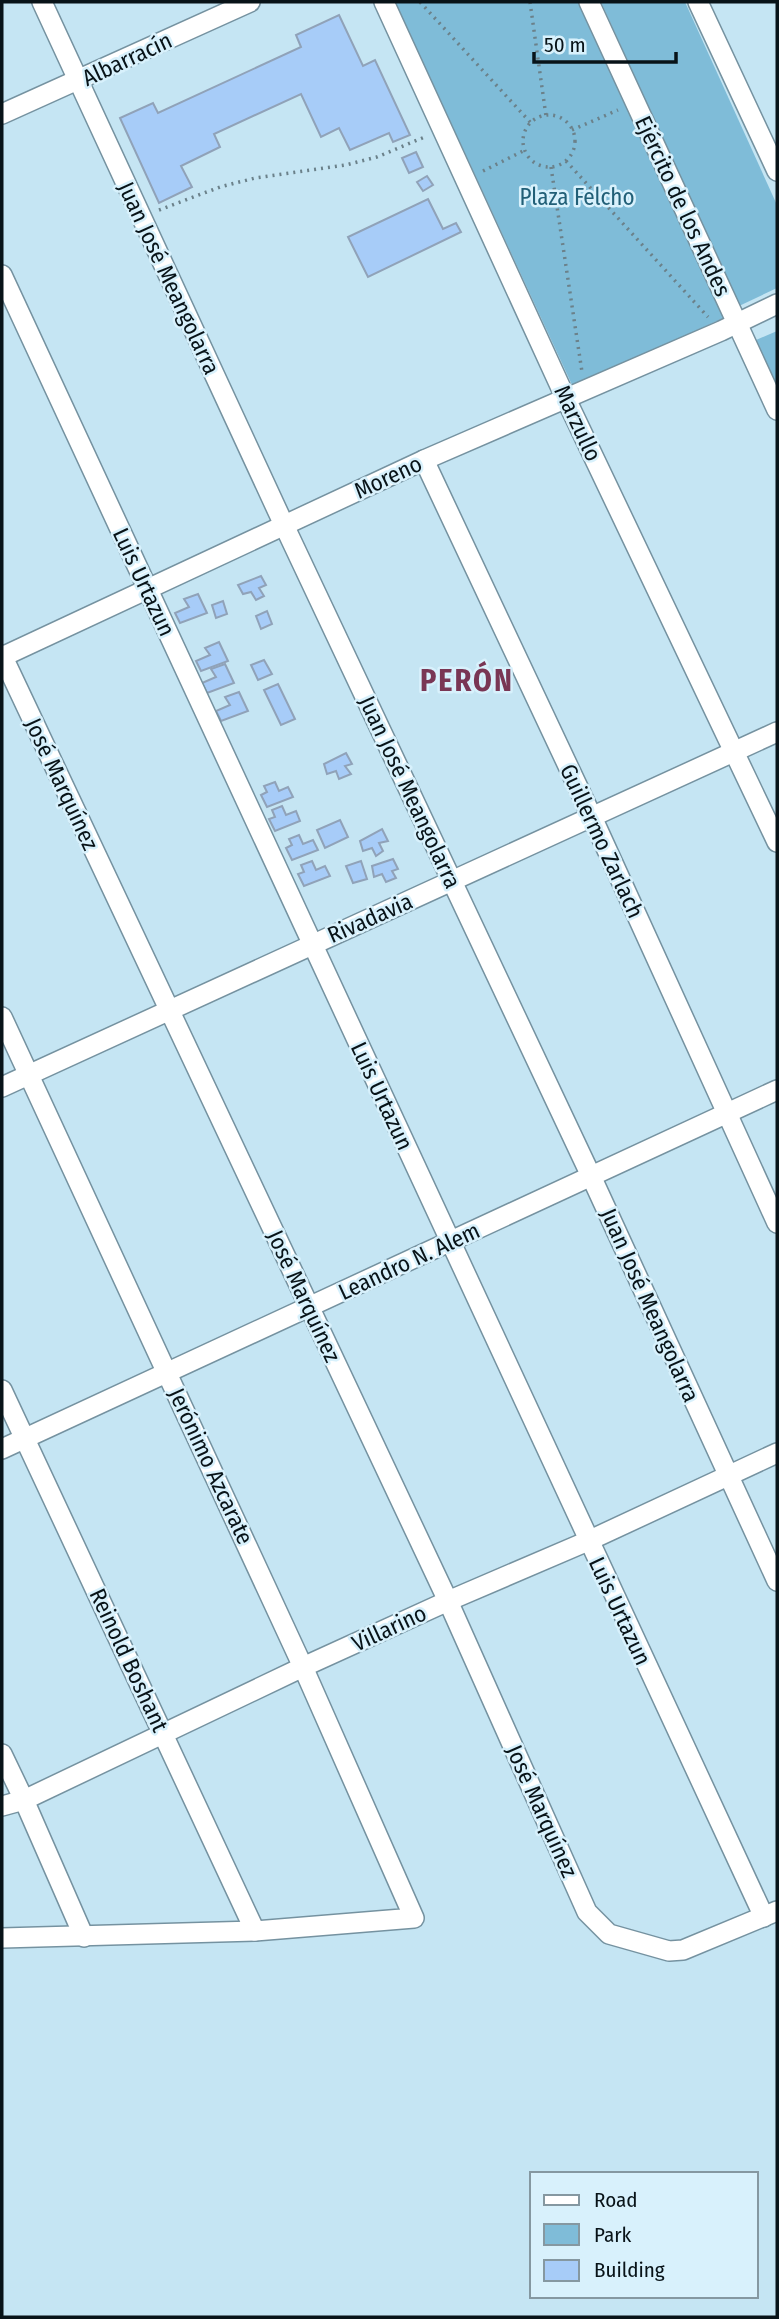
<svg xmlns="http://www.w3.org/2000/svg" width="779" height="2319" font-family="'Fira Sans Condensed',sans-serif">
  <style>
    .green { fill: #7fbcd8 }
    .building { fill: #a7ccf8; stroke: #90a2b8; stroke-width: 2 }
    .lines { fill: none; stroke-linecap: round; stroke-linejoin: round }
    .minor-casing { stroke: #7592a0; stroke-width: 22 }
    .path { stroke: #6b818a; stroke-width: 3.5; stroke-dasharray: 2 5; stroke-linecap: butt }
    .minor { stroke: #fff; stroke-width: 19 }
    .labels { text-anchor: middle; dominant-baseline: central; stroke-width: 5; stroke-linejoin: round; paint-order: stroke }
    .street-label { font-size: 23px; fill: #081318; stroke: #d8f1fc }
    .park-label { font-size: 23px; fill: #215f77; stroke: #d8f1fc }
    .district-label { font-size: 30px; font-weight: bold; letter-spacing: 2px; fill: #793654; stroke: #d8f1fc }
  </style>
  <rect width="100%" height="100%" fill="#c5e5f3"/>
  <g class="green">
    <polygon points="395,2 580,2 726,317 573,387"/>
    <polygon points="601,2 685,2 777,205 777,288 739,306"/>
    <polygon points="777,331 777,386 756,340"/>
  </g>
  <g class="building">
    <polygon points="339,15 363,66 375,60 410,135 393,142 389,133 350,150 339,128 321,137 301,94 214,134 220,147 181,166 192,187 159,203 120,118 153,103 158,113 301,47 296,35"/>
    <polygon points="416,152 423,167 409,173 402,158"/>
    <polygon points="427,176 433,185 423,191 417,182"/>
    <polygon points="428,199 443,229 456,223 461,232 368,277 348,237"/>
    <polygon points="261,576 266,585 259,588 264,596 256,600 251,592 243,594 238,585"/>
    <polygon points="198,594 207,613 180,623 175,613 189,607 184,599"/>
    <polygon points="223,601 227,614 216,618 212,605"/>
    <polygon points="267,611 272,624 261,629 256,616"/>
    <polygon points="219,642 228,661 201,671 196,661 210,655 205,648"/>
    <polygon points="264,660 272,674 258,680 251,665"/>
    <polygon points="225,664 234,683 207,693 202,683 216,677 211,669"/>
    <polygon points="278,684 295,719 281,725 264,690"/>
    <polygon points="239,692 248,711 221,721 216,711 230,705 225,697"/>
    <polygon points="346,753 352,764 345,766 351,774 339,779 336,771 327,774 324,764"/>
    <polygon points="275,782 279,791 288,787 293,797 267,807 261,795 267,792 264,786"/>
    <polygon points="282,806 286,815 296,811 300,821 275,831 269,819 275,817 272,810"/>
    <polygon points="340,820 348,837 325,848 317,830"/>
    <polygon points="382,829 388,841 379,843 383,851 376,856 372,848 363,851 360,841"/>
    <polygon points="299,835 303,844 313,840 318,850 292,860 286,848 292,845 289,839"/>
    <polygon points="393,859 398,869 392,871 396,878 386,882 382,874 374,877 372,866"/>
    <polygon points="312,861 316,870 325,866 330,876 304,886 298,874 304,872 301,865"/>
    <polygon points="361,861 367,879 353,883 346,866"/>
  </g>
  <g class="lines">
    <g class="minor-casing">
      <g id="minor">
        <polyline points="42,2 284,525 591,1176 777,1581"/>
        <polyline points="384,2 566,399 777,842"/>
        <polyline points="589,2 777,410"/>
        <polyline points="698,2 777,171"/>
        <polyline points="2,114 250,2"/>
        <polyline points="2,275 764,1917"/>
        <polyline points="424,460 592,817 777,1223"/>
        <polyline points="2,655 448,1601 587,1912 609,1934 669,1951 683,1950 777,1911"/>
        <polyline points="2,657 424,460 721,331 777,304"/>
        <polyline points="2,1017 303,1667 414,1918 255,1931 2,1938"/>
        <polyline points="2,1087 777,732"/>
        <polyline points="2,1390 255,1931"/>
        <polyline points="2,1449 777,1090"/>
        <polyline points="2,1754 24,1800 84,1937"/>
        <polyline points="2,1806 24,1800 303,1667 448,1601 588,1541 777,1453"/>
      </g>
    </g>
    <g class="path">
      <polyline points="420,2 531,123"/>
      <polyline points="530,2 546,116"/>
      <circle cx="549" cy="141" r="26"/>
      <polyline points="572,130 618,110"/>
      <polyline points="566,161 708,317"/>
      <polyline points="551,167 582,372"/>
      <polyline points="483,171 525,150"/>
      <polyline points="159,210 220,187 255,178 346,165 377,157 427,136"/>
    </g>
    <use href="#minor" class="minor"/>
  </g>
  <g class="labels">
    <g class="street-label">
      <text transform="translate(127 59) rotate(-25)">Albarracín</text>
      <text transform="translate(683 206) rotate(65)">Ejército de los Andes</text>
      <text transform="translate(169 278) rotate(65)">Juan José Meangolarra</text>
      <text transform="translate(578 423) rotate(65)">Marzullo</text>
      <text transform="translate(388 477) rotate(-25)">Moreno</text>
      <text transform="translate(144 582) rotate(65)">Luis Urtazun</text>
      <text transform="translate(62 784) rotate(65)">José Marquínez</text>
      <text transform="translate(410 792) rotate(65)">Juan José Meangolarra</text>
      <text transform="translate(602 841) rotate(65)">Guillermo Zarlach</text>
      <text transform="translate(370 918) rotate(-24)">Rivadavia</text>
      <text transform="translate(382 1096) rotate(65)">Luis Urtazun</text>
      <text transform="translate(409 1261) rotate(-25)">Leandro N. Alem</text>
      <text transform="translate(304 1296) rotate(65)">José Marquínez</text>
      <text transform="translate(650 1305) rotate(66)">Juan José Meangolarra</text>
      <text transform="translate(211 1466) rotate(65)">Jerónimo Azcarate</text>
      <text transform="translate(620 1611) rotate(65)">Luis Urtazun</text>
      <text transform="translate(389 1628) rotate(-25)">Villarino</text>
      <text transform="translate(129 1660) rotate(65)">Reinold Boshant</text>
      <text transform="translate(542 1811) rotate(66)">José Marquínez</text>
    </g>
    <g class="park-label">
      <text x="577" y="197">Plaza Felcho</text>
    </g>
    <g class="district-label">
      <text x="467" y="681">PERÓN</text>
    </g>
  </g>
  <rect width="779" height="2319" fill="none" stroke="#081318" stroke-width="7"/>
  <rect x="530" y="2172" width="228" height="126" fill="#d8f1fc" stroke="#8598a1" stroke-width="2"/>
  <rect x="544" y="2195" width="35" height="10" fill="#ffffff" stroke="#8598a1" stroke-width="2"/>
  <text x="594" y="2207" font-size="21" fill="#081318">Road</text>
  <rect x="544" y="2224" width="35" height="21" fill="#7fbcd8" stroke="#8598a1" stroke-width="2"/>
  <text x="594" y="2242" font-size="21" fill="#081318">Park</text>
  <rect x="544" y="2260" width="35" height="21" fill="#a7ccf8" stroke="#8598a1" stroke-width="2"/>
  <text x="594" y="2277" font-size="21" fill="#081318">Building</text>
  <path d="M534 52v10h142v-10" fill="none" stroke="#081318" stroke-width="3.5"/>
  <text x="544" y="52" font-size="21" fill="#081318" stroke="#d8f1fc" stroke-width="5" paint-order="stroke">50 m</text>
</svg>
